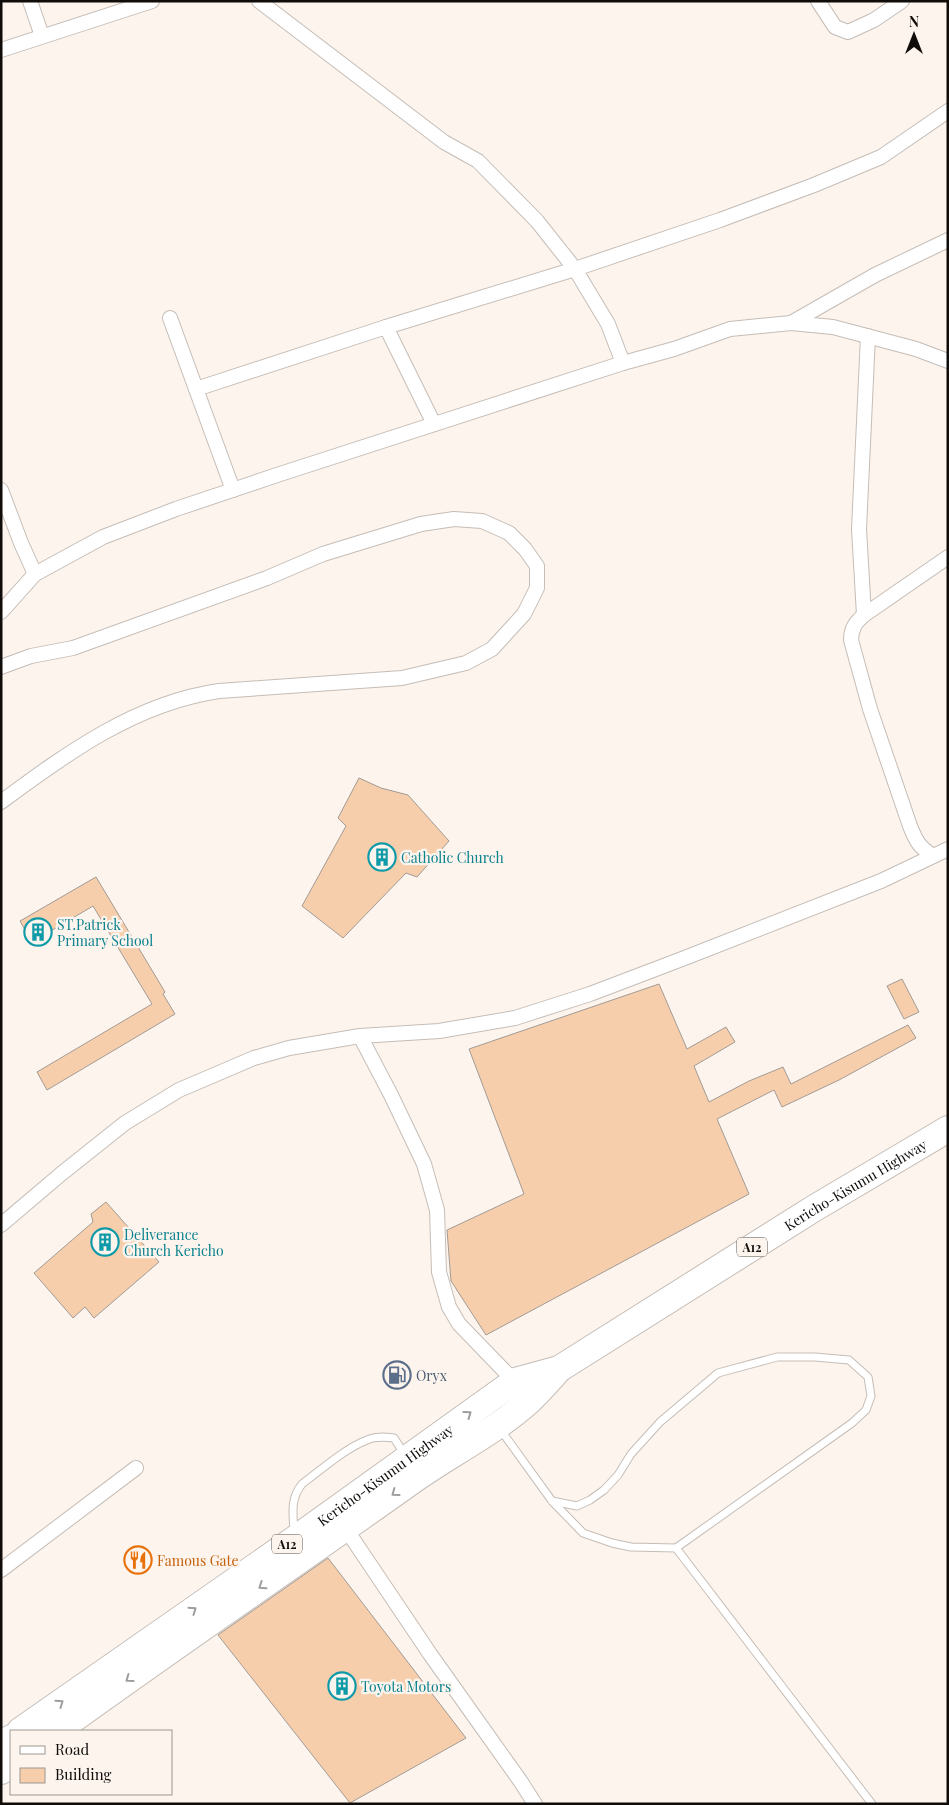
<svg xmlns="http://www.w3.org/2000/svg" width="949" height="1805" font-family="'Playfair Display',serif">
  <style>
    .building { fill: #f6ceac; stroke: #a29b95 }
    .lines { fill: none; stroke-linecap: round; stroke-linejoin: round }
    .lane-casing { stroke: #c5bdb7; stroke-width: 9 }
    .street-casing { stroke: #c5bdb7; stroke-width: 16 }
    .highway-casing { stroke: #c5bdb7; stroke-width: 28 }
    .lane { stroke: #fff; stroke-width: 7 }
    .street { stroke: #fff; stroke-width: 14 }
    .highway { stroke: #fff; stroke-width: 26 }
    .oneway { stroke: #9f9e9d }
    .labels { text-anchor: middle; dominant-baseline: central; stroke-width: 4.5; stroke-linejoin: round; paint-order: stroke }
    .shield { fill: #fcf4ed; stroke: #56524e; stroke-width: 1 }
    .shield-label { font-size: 12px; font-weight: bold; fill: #0f0c0a }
    .culture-label { font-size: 14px; fill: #0d838f; stroke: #fcf4ed; text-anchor: start }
    .street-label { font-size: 14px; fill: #0f0c0a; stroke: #fcf4ed }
    .service-label { font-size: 14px; fill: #4e5e75; stroke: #fcf4ed; text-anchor: start }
    .food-label { font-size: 14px; fill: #c56008; stroke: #fcf4ed; text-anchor: start }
  </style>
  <rect width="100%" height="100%" fill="#fcf4ed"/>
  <g class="building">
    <polygon points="359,778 381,788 408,795 449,841 417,877 406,873 343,938 302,906 346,826 338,818"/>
    <polygon points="96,877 165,992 163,994 175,1014 47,1090 37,1072 152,1004 93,906 32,942 20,921"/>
    <polygon points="902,979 919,1012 904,1019 887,986"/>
    <polygon points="659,984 687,1049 726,1027 735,1042 694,1066 709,1102 749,1081 783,1067 791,1084 908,1025 916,1038 839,1080 782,1107 774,1090 717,1119 749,1194 486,1335 451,1281 447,1230 524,1194 469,1049"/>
    <polygon points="106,1202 159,1262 94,1318 85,1307 73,1318 34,1273 93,1222 91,1214"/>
    <polygon points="328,1558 466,1738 350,1803 218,1635"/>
  </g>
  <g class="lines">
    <g class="lane-casing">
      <g id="lane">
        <polyline points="500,1429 552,1501 583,1533 612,1543 631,1547 676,1548 872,1804"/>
        <polyline points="552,1501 577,1506 590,1500 604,1490 618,1475 631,1454 660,1422 718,1373 777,1357 815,1357 849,1360 868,1377 871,1396 866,1410 852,1423 676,1548"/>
        <path d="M294 1531C293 1514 290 1499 302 1484 321 1470 344 1449 367 1440 375 1436 385 1437 394 1438L405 1455"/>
      </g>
    </g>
    <g class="street-casing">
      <g id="street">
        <polyline points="30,1 42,36"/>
        <polyline points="259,1 444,142 478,161 537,221 575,269 608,324 623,363"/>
        <polyline points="818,1 835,27 848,32 874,20 902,1"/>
        <polyline points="1,50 152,1"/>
        <polyline points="170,318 233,490"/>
        <polyline points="791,323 875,275 948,240"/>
        <polyline points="386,327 575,269 720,220 814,185 881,157 948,111"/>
        <polyline points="196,389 386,327 434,424"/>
        <polyline points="1,490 21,543 35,574"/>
        <polyline points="1,612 35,574 103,537 176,509 277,475 623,363 674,349 730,329 791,323 833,327 916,349 948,361"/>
        <polyline points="864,615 859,529 868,336"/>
        <path d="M1 667 31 656 73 648 267 578 323 554 421 524 454 519 482 521 509 533 525 549 537 566V588L524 614 492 649 466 663 402 678 219 691C136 703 67 753 1 802"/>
        <path d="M933 856C919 847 916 841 910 826L870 709 851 640C851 628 856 622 864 615L948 557"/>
        <polyline points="360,1036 391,1095 424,1164 437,1210 439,1272 449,1307 459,1324 517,1384"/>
        <polyline points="1,1225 61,1174 125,1123 179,1090 254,1058 289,1048 360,1036 439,1031 515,1018 590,994 682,959 881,881 948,849"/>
        <polyline points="346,1529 430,1654 521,1782 535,1804"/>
        <polyline points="1,1570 136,1468"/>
      </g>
    </g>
    <g class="highway-casing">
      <g id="highway">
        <path id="s1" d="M20 1731 295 1539 515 1381 559 1369"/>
        <path id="s2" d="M57 1731C174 1646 294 1565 412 1481 450 1454 493 1433 528 1402 539 1392 549 1380 559 1369L813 1209 948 1129"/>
        <polyline points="1,1745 11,1738"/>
        <polyline points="1,1771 11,1764"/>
      </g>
    </g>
    <use href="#lane" class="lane"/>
    <use href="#street" class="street"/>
    <use href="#highway" class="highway"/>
  </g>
  <defs><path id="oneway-chevron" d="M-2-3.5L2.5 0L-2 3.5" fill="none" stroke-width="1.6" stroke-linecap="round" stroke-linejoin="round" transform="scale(1.25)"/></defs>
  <g class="oneway">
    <use href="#oneway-chevron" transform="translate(468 1414) rotate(-36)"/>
    <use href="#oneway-chevron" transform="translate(395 1493) rotate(144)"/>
    <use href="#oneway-chevron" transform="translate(262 1586) rotate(146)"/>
    <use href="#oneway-chevron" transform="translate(193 1610) rotate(-35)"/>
    <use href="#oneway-chevron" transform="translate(129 1679) rotate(144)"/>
    <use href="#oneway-chevron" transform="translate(60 1703) rotate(-35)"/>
  </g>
  <defs>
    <g id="building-ring" transform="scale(1.4375)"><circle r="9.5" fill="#fcf4ed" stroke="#0f9aa8" stroke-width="1.5"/><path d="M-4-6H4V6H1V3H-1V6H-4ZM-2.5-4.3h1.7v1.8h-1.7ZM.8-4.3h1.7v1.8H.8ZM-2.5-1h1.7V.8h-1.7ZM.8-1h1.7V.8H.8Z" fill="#0f9aa8"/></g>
    <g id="fuel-ring" transform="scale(1.4375)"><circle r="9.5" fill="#fcf4ed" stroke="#5c6f8a" stroke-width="1.5"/><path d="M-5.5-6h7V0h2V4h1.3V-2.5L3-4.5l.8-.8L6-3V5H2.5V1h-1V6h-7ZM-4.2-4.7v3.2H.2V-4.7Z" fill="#5c6f8a"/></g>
    <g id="restaurant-ring" transform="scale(1.4375)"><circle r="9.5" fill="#fcf4ed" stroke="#e8710a" stroke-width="1.5"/><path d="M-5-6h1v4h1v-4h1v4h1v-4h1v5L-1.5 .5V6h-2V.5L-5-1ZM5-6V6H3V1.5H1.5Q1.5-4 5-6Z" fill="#e8710a"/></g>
  </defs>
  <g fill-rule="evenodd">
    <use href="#building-ring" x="382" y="857"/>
    <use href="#building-ring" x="38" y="932"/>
    <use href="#building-ring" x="105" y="1242"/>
    <use href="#fuel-ring" x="397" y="1375"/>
    <use href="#restaurant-ring" x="138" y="1560"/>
    <use href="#building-ring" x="342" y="1686"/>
  </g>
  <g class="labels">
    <g class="shield">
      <rect x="737" y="1237.5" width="30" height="19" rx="4"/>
      <rect x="272" y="1534.5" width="30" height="19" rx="4"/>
    </g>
    <g class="shield-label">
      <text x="752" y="1247">A12</text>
      <text x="287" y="1544">A12</text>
    </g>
    <g class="culture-label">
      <text x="401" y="857">Catholic Church</text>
      <text x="57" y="924">ST.Patrick<tspan x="57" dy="16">Primary School</tspan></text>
      <text x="124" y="1234">Deliverance<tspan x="124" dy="16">Church Kericho</tspan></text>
      <text x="361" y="1686">Toyota Motors</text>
    </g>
    <g class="street-label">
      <text stroke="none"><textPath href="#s2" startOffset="969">Kericho-Kisumu Highway</textPath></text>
      <text stroke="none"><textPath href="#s1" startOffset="446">Kericho-Kisumu Highway</textPath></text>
    </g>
    <g class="service-label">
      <text x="416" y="1375">Oryx</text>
    </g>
    <g class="food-label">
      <text x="157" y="1560">Famous Gate</text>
    </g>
  </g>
  <rect width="949" height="1805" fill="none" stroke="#0f0c0a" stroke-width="5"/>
  <rect x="10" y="1730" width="162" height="65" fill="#fcf4ed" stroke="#9d9792"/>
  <rect x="20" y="1746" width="25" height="8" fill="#ffffff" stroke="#9d9792"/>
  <text x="55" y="1755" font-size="15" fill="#0f0c0a">Road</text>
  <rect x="20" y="1768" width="25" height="15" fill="#f6ceac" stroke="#9d9792"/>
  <text x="55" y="1780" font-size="15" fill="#0f0c0a">Building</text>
  <g transform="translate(914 35)" stroke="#fcf4ed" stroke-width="4" paint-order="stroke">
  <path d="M0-4L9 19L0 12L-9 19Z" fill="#0f0c0a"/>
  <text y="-8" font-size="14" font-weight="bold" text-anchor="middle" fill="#0f0c0a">N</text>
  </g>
</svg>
